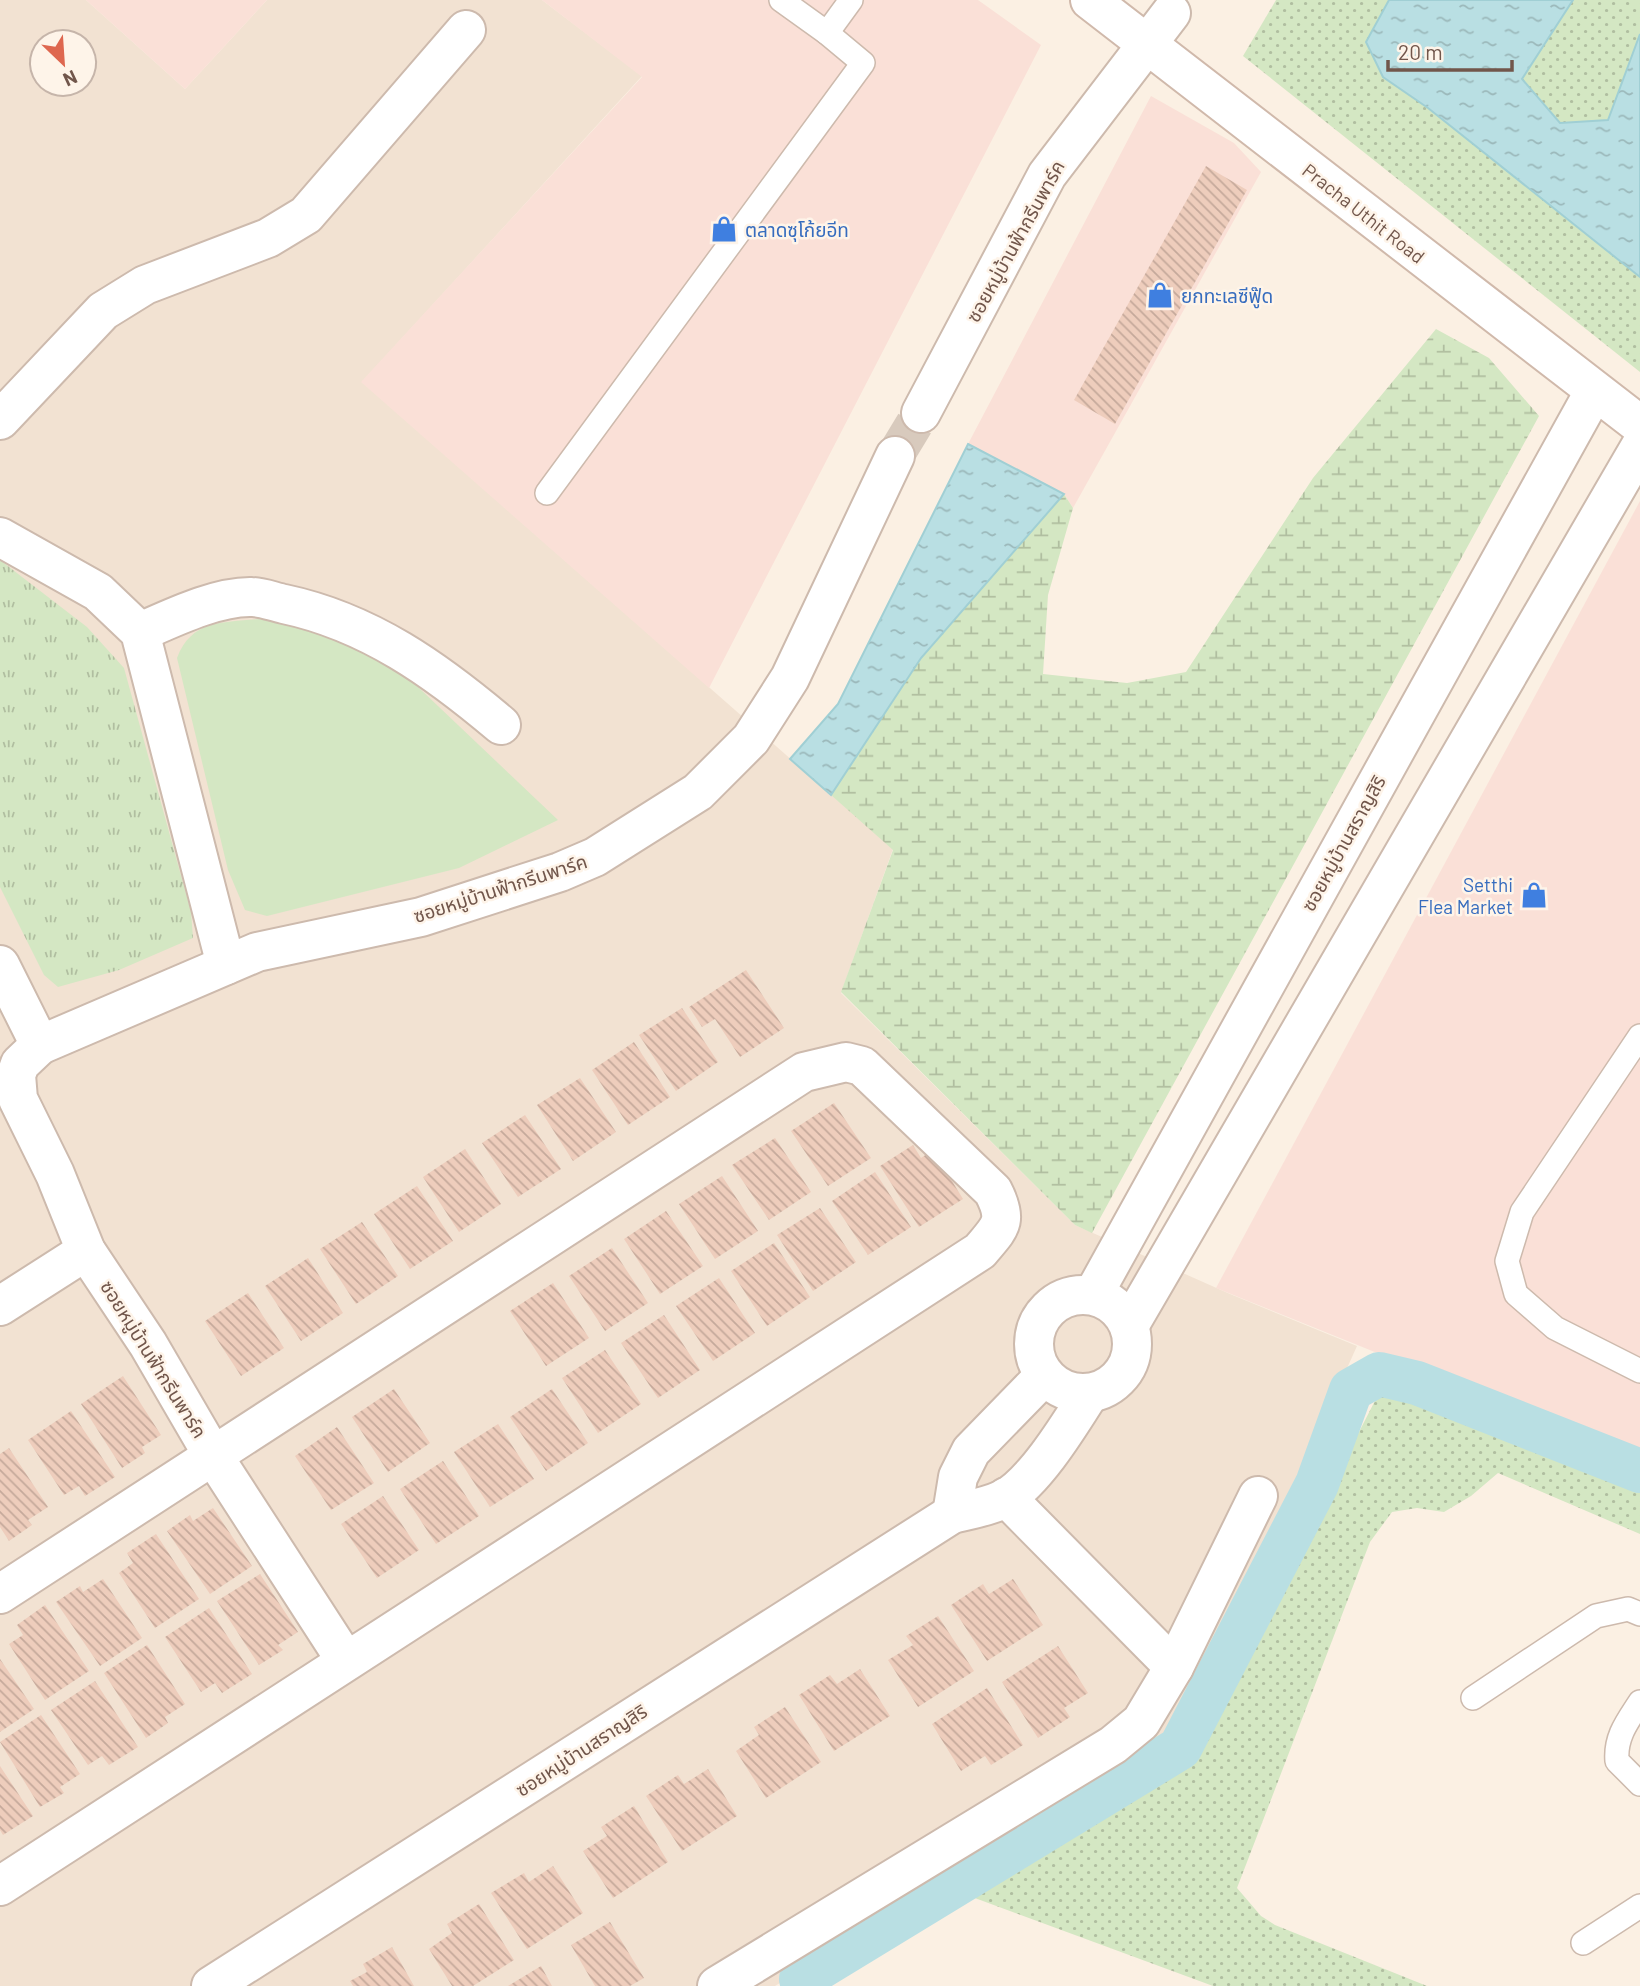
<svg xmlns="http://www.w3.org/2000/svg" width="1640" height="1986" font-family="Barlow,'Noto Sans Thai',sans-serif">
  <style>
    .residential { fill: #f2e2d2; fill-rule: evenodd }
    .commercial { fill: #fae0d7 }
    .grass { fill: url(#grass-dots) }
    .wetland { fill: url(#wetland-marsh) }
    .park { fill: url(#park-tufts) }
    .garden { fill: #d4e7c3 }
    .water { fill: url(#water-ripples); stroke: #a0cfd4; stroke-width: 2 }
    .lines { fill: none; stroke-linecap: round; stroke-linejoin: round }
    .canal { stroke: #b9dfe3; stroke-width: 44 }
    .building { fill: url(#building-back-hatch) }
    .street-tunnel { stroke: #d8cabd; stroke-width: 38; stroke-dasharray: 38 19; stroke-linecap: butt }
    .lane-casing { stroke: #cdbaad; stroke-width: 26 }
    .street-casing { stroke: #cdbaad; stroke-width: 42 }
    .secondary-casing { stroke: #d0b9ab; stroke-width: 42 }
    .lane { stroke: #fff; stroke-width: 23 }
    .street { stroke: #fff; stroke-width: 38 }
    .secondary { stroke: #fff; stroke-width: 38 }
    .labels { text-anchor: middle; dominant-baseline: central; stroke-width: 5; stroke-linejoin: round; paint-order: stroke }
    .street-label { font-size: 19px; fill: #71564b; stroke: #fef4e9 }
    .shop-label { font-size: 19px; fill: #366cbe; stroke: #fef4e9; text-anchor: start }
  </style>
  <defs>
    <pattern id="grass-dots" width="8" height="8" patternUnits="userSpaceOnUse" patternTransform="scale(1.75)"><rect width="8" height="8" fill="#d4e7c3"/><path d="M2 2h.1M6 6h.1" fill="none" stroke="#b0bea0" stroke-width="1.8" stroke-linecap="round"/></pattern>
    <pattern id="wetland-marsh" width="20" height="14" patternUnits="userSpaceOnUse" patternTransform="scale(1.75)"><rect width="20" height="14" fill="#d4e7c3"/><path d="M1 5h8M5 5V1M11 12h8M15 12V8" fill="none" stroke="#b0bea0"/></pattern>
    <pattern id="park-tufts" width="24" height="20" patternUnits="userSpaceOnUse" patternTransform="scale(1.75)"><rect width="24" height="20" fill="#d4e7c3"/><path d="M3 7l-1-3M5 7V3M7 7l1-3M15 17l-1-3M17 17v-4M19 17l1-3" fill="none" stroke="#b0bea0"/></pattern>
    <pattern id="water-ripples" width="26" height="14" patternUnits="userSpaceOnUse" patternTransform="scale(1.75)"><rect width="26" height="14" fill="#b9dfe3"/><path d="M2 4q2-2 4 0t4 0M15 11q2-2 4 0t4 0" fill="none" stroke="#9bb8ba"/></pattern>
    <pattern id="building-back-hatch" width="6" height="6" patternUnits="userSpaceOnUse" patternTransform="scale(1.75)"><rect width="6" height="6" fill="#eecdbc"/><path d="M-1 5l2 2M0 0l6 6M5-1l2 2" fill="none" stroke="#c5a99b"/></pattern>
  </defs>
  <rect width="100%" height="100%" fill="#fbf0e3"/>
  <path class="residential" d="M0 0H86L185 89 267 0H542L642 76 362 382 893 849 841 993 1075 1225 1230 1294 1357 1346 1184 1730 775 1986H0ZM42 42H84V84H42Z"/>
  <g class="commercial">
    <polygon points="86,0 267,0 185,89"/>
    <polygon points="542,0 978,0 1041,45 709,688 361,382 642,77"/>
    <polygon points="1151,96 1234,143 1261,172 1073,508 1064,494 968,444"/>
    <polygon points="1640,501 1640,1459 1216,1288"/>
  </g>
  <g class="grass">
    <polygon points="1276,0 1640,0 1640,372 1243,56"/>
    <polygon points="1380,1391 1640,1492 1640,1534 1498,1473 1471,1496 1444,1512 1417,1508 1392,1512 1370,1542 1237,1888 1261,1916 1275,1925 1427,1986 1213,1986 964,1894 1010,1871 1182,1763 1241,1662"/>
  </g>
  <polygon class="wetland" points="1436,329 1489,358 1539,416 1092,1233 1075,1225 841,992 893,850 831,795 921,658 1064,494 1073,508 1048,595 1043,674 1127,683 1186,672 1313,478"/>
  <polygon class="park" points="0,560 87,627 124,668 191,912 193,938 119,970 58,987 44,975 0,887"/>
  <path class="garden" d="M259 619 320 629 378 649 558 820 459 868 267 916 245 910 228 870 177 658C192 619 223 623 259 619Z"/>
  <g class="water">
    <polygon points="1389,0 1573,0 1522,79 1560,123 1608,120 1640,34 1640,277 1428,108 1383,77 1366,42"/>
    <polygon points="968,444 1064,494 921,658 831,795 790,759 838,704"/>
  </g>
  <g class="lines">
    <polyline class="canal" points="801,1979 1180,1748 1317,1484 1351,1390 1379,1374 1417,1383 1640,1471"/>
  </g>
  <g class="building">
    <polygon points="1206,166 1247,190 1115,424 1074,400"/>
    <polygon points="746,970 784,1028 740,1057 715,1019 702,1027 689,1007"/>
    <polygon points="682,1008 718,1062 676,1091 639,1035"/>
    <polygon points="634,1042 670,1097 628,1125 592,1070"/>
    <polygon points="580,1078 616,1132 573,1161 537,1105"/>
    <polygon points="834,1103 871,1158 828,1186 791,1131"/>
    <polygon points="525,1115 561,1169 518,1197 482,1143"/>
    <polygon points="775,1138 811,1192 769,1220 732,1165"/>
    <polygon points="913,1145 921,1158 933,1150 963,1199 919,1227 880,1166"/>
    <polygon points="465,1149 501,1204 459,1232 423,1177"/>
    <polygon points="875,1172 911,1227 868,1255 832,1201"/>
    <polygon points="722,1176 758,1231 715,1259 679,1204"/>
    <polygon points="417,1186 453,1241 410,1269 374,1214"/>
    <polygon points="820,1208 856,1262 813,1291 777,1235"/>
    <polygon points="666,1211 703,1266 660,1294 624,1239"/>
    <polygon points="362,1222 398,1276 356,1304 320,1249"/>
    <polygon points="774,1243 810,1297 767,1326 731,1271"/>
    <polygon points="612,1248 648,1303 605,1331 569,1276"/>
    <polygon points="308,1258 343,1313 301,1341 265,1286"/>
    <polygon points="719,1278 755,1333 713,1361 676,1306"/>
    <polygon points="553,1283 589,1338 546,1366 510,1311"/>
    <polygon points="248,1293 284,1348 241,1376 205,1321"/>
    <polygon points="664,1315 700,1370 658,1398 621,1343"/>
    <polygon points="605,1350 641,1404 598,1433 562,1378"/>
    <polygon points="123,1376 161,1435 142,1447 145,1453 122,1468 81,1404"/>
    <polygon points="394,1389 430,1443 388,1472 352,1417"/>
    <polygon points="552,1389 588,1443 546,1471 510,1417"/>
    <polygon points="71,1411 115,1477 85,1496 79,1486 64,1495 28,1440"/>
    <polygon points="498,1424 534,1479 490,1507 454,1452"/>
    <polygon points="337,1427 374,1483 331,1510 295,1456"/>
    <polygon points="9,1448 48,1507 28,1520 32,1525 9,1541 0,1527 0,1454"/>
    <polygon points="443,1461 479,1516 436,1544 400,1489"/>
    <polygon points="383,1496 419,1550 377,1578 341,1524"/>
    <polygon points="213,1508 252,1566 210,1594 167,1531 190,1515 193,1521"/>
    <polygon points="156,1534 199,1599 155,1628 119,1573 133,1563 127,1553"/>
    <polygon points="260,1574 298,1632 278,1645 283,1650 259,1665 217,1601"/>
    <polygon points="103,1579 142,1638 100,1666 56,1602 80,1586 83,1592"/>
    <polygon points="1013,1579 1043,1625 987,1661 951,1605 983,1584 989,1594"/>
    <polygon points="45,1605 89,1671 45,1700 9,1644 23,1635 17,1625"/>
    <polygon points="209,1608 252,1674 222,1693 215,1683 201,1692 165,1637"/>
    <polygon points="938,1616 974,1671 918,1707 888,1660 913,1645 906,1636"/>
    <polygon points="147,1645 185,1704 165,1717 168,1723 146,1738 104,1673"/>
    <polygon points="1058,1646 1088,1693 1064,1708 1070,1717 1038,1738 1002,1682"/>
    <polygon points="0,1659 34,1709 0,1732"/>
    <polygon points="860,1669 890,1716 834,1751 799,1695 830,1675 837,1684"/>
    <polygon points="95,1681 138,1747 109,1765 102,1756 88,1765 51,1710"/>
    <polygon points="987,1688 1023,1745 991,1765 985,1756 961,1771 932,1724"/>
    <polygon points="785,1707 821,1762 766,1798 736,1751 759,1735 754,1727"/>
    <polygon points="41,1715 80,1774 60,1787 64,1793 40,1807 0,1742"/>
    <polygon points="0,1766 33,1816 3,1835 0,1830"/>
    <polygon points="708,1769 737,1816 682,1851 646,1796 678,1775 684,1784"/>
    <polygon points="634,1806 668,1862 613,1898 583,1851 607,1836 601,1827"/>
    <polygon points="553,1866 583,1913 527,1949 491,1893 524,1873 529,1882"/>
    <polygon points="479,1904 514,1960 473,1986 452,1986 429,1949 452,1933 447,1924"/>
    <polygon points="610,1922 644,1978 630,1986 595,1986 571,1945"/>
    <polygon points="392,1947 414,1986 353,1986 350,1981 367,1972 363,1964"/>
    <polygon points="541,1966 552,1986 508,1986"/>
  </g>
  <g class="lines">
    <polyline class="street-tunnel" points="895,456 921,413"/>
    <g class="lane-casing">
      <g id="lane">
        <polyline points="781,0 827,33 851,0"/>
        <polyline points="547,493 863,63 827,33"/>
        <polyline points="1640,1036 1522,1212 1507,1261 1516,1294 1555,1328 1640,1371"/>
        <polyline points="1473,1698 1596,1616 1628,1609 1640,1614"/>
        <path d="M1640 1702C1627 1722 1615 1737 1617 1761L1640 1784"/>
        <polyline points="1583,1943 1640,1906"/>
      </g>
    </g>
    <g class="street-casing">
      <g id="street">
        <polyline points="921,413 1047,175 1171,13"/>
        <polyline points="0,420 103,311 145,285 268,238 306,215 466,30"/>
        <polyline points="0,537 98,592 140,632 226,965"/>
        <path d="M140 632C172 618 217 596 252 597 262 597 274 602 284 604 369 622 436 670 501 725"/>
        <polyline points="0,965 40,1045 257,952 421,917 560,872 595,857 698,792 751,739 790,678 895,456"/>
        <polyline points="40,1045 20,1064 16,1075 18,1099 55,1174 86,1251 148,1344 212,1454 346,1661"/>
        <circle cx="1083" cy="1344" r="49"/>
        <polyline points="1093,1295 1594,392"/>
        <polyline points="0,1306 86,1251"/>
        <polyline points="1129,1326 1640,447"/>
        <polyline points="1006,1497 1174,1667"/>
        <polyline points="952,1514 958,1477 971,1451 1044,1376"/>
        <path d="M0 1594 804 1072 846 1062 862 1066 993 1191C1009 1222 1000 1227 980 1251L0 1886"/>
        <path d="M211 1986 952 1514C969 1510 987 1507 1004 1499 1035 1482 1070 1424 1089 1394"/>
        <polyline points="717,1986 1113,1745 1141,1722 1174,1667 1258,1496"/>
      </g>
    </g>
    <g class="secondary-casing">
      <polyline id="secondary" points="1090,0 1640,425"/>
    </g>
    <use href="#lane" class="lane"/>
    <use href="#street" class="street"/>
    <use href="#secondary" class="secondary"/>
  </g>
  <defs>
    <g id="shop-bare" transform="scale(2.1)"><path d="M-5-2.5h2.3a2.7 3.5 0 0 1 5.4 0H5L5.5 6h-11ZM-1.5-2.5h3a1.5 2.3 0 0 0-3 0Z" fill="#3f7fe0" stroke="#fef4e9" stroke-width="2.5" paint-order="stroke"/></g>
  </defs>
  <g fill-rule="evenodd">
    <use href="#shop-bare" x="724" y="229"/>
    <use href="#shop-bare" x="1160" y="295"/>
    <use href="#shop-bare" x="1534" y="895"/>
  </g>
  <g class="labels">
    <g class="street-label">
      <text transform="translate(1364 213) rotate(38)">Pracha Uthit Road</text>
      <text transform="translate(1015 241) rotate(-61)">ซอยหมู่บ้านฟ้ากรีนพาร์ค</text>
      <text transform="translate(1343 843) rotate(-61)">ซอยหมู่บ้านสราญสิริ</text>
      <text transform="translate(500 888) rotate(-18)">ซอยหมู่บ้านฟ้ากรีนพาร์ค</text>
      <text transform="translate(154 1359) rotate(58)">ซอยหมู่บ้านฟ้ากรีนพาร์ค</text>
      <text transform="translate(581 1750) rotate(-33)">ซอยหมู่บ้านสราญสิริ</text>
    </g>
    <g class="shop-label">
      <text x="745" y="229">ตลาดซุโก้ยอีท</text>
      <text x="1181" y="295">ยกทะเลซีฟู๊ด</text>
      <text x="1513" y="884" text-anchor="end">Setthi<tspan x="1513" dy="22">Flea Market</tspan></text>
    </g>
  </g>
  <g transform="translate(63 63) rotate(155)"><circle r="33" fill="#fef4e9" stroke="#c6b5aa" stroke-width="2"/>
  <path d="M0-5L12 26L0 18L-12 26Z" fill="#de674f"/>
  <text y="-10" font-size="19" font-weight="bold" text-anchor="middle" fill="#71564b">N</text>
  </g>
  <path d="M1388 60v10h124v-10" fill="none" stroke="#71564b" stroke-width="3.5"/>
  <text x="1398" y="60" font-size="21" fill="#71564b" stroke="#fef4e9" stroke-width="5" paint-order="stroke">20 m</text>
</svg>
